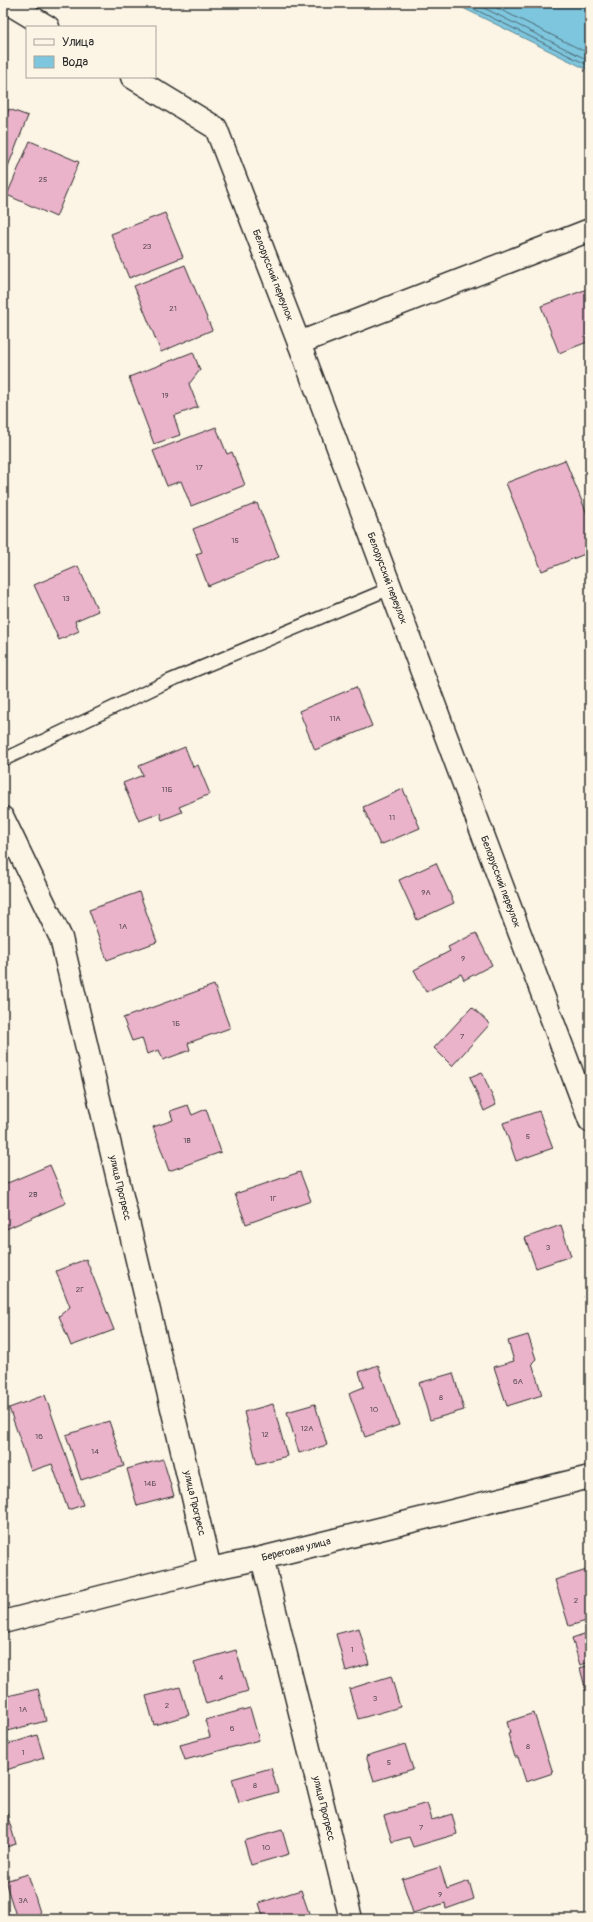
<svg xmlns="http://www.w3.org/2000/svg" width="593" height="1922" font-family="Pangolin,sans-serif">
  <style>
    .water { fill: #7ec6de; stroke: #5d8896 }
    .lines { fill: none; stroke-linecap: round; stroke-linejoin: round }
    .shore { stroke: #4c6973; stroke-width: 1 }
    .building { fill: #eab3ca; stroke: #2b2b2b }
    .service-casing { stroke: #2b2b2b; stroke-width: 15 }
    .minor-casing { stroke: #2b2b2b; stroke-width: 25 }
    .secondary-casing { stroke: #2b2b2b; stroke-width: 25 }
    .service { stroke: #fcf5e5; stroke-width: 12 }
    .minor { stroke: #fcf5e5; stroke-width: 22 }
    .secondary { stroke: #fcf5e5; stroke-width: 22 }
    .labels { text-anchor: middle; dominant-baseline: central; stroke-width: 4; stroke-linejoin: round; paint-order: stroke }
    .number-label { font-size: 8px; fill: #5b4d53 }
    .street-label { font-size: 10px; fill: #2b2b2b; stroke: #fcf5e5 }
  </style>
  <rect width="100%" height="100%" fill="#fcf5e5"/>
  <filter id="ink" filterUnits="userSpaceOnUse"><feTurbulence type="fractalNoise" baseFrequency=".025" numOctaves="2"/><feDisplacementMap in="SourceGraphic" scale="8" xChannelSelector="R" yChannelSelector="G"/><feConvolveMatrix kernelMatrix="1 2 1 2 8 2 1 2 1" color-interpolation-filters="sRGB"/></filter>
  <g filter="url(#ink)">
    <polygon class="water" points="453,3 590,3 590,71"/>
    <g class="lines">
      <g class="shore">
        <polyline points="462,3 590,66"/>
        <polyline points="474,3 590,61"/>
        <polyline points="487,3 590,54"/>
      </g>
    </g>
    <g class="building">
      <polygon points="9,109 28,116 3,179 3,123"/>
      <polygon points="30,141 79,162 56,217 7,195"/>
      <polygon points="165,213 183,257 129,278 111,234"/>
      <polygon points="185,265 212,330 161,352 134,286"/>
      <polygon points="590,288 590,341 559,353 541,306"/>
      <polygon points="193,352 200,370 189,384 198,407 174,416 180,435 154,444 129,377"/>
      <polygon points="216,427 227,454 232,452 245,485 191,506 181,481 167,486 153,451"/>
      <polygon points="565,460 590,521 590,552 542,571 506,483"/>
      <polygon points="257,503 279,557 208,586 196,554 202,552 193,529"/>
      <polygon points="78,566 98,611 75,621 79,631 59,640 34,585"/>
      <polygon points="356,687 372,726 315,750 299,711"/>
      <polygon points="185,747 193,767 198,765 210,794 179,807 182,812 162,820 160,813 139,821 123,783 143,775 139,766"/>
      <polygon points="403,789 420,828 380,845 363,807"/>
      <polygon points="436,863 454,903 417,920 399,880"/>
      <polygon points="139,892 157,942 107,960 89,910"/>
      <polygon points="476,933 492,965 464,980 461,974 426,992 414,970 450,951 448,947"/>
      <polygon points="214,985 230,1028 188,1043 190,1050 163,1060 159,1050 147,1054 142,1038 132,1041 123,1018"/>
      <polygon points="472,1007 490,1024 452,1066 434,1048"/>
      <polygon points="482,1072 496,1105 484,1111 470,1077"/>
      <polygon points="188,1105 192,1115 206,1109 221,1152 169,1171 153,1127 173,1120 170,1111"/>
      <polygon points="539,1111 553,1148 516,1161 503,1123"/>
      <polygon points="3,1114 9,1126 3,1129"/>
      <polygon points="50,1165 66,1203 4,1230 3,1185"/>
      <polygon points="300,1172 311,1201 246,1224 235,1194"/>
      <polygon points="561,1225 571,1256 536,1268 525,1238"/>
      <polygon points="86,1259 114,1330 71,1346 59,1316 70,1307 56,1271"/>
      <polygon points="590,1293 590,1310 584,1296"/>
      <polygon points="528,1335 536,1359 532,1363 542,1395 507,1406 494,1367 514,1361 508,1341"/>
      <polygon points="378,1365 399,1425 365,1437 349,1393 364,1387 359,1372"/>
      <polygon points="453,1373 464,1410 430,1420 419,1383"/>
      <polygon points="45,1395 83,1505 68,1510 52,1464 31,1471 9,1408"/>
      <polygon points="273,1404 287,1456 257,1464 244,1412"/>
      <polygon points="315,1404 327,1445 299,1453 287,1412"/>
      <polygon points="109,1421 124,1466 81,1480 66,1435"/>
      <polygon points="163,1459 174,1496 137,1506 127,1469"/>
      <polygon points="590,1569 590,1620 569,1626 555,1580"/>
      <polygon points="359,1628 369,1664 346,1671 336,1634"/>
      <polygon points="590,1632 590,1662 580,1665 572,1638"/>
      <polygon points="236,1650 248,1691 206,1704 194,1662"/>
      <polygon points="590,1665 590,1690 586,1691 580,1668"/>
      <polygon points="391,1676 400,1707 358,1719 349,1689"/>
      <polygon points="180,1687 189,1715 154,1725 146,1696"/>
      <polygon points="38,1689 46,1721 3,1732 3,1697"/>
      <polygon points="250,1708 259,1740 185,1760 180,1745 210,1737 205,1720"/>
      <polygon points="534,1713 553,1773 526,1782 518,1757 515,1757 508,1734 510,1733 507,1722"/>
      <polygon points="37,1735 44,1758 3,1771 3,1746"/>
      <polygon points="405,1744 413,1769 374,1781 366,1756"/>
      <polygon points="271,1768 278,1792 239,1803 232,1779"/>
      <polygon points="427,1803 432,1820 452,1814 457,1834 413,1847 409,1837 392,1842 384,1816"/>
      <polygon points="3,1808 5,1808 16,1844 3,1848"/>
      <polygon points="282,1830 289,1854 251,1865 244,1841"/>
      <polygon points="440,1867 447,1889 469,1881 474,1899 446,1909 445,1903 413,1913 402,1879"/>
      <polygon points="28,1874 42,1919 17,1919 5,1881"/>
      <polygon points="301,1890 310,1916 299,1919 264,1919 259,1903"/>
    </g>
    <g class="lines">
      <g class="service-casing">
        <polyline id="service" points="3,760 169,681 391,588"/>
      </g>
      <g class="minor-casing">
        <g id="minor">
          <polyline points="8,3 48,27"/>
          <path id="s1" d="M132 77 216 128 299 343 590 1121"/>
          <polyline points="299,343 590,230"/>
          <path id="s2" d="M3 818 61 938 210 1569"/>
          <path id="s3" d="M262 1558 351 1919"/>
        </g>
      </g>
      <g class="secondary-casing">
        <g id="secondary">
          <path id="s4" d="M3 1622 210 1569 262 1558 590 1477"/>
        </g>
      </g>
      <use href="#service" class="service"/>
      <use href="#minor" class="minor"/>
      <use href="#secondary" class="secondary"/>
    </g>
  </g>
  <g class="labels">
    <g class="number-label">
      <text x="43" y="179">25</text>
      <text x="147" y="246">23</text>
      <text x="173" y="308">21</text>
      <text x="165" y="395">19</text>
      <text x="199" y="467">17</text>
      <text x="235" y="540">15</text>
      <text x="66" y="598">13</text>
      <text x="335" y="718">11А</text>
      <text x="167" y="789">11Б</text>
      <text x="392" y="817">11</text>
      <text x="426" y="892">9А</text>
      <text x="123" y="926">1А</text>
      <text x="463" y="958">9</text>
      <text x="176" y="1023">1Б</text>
      <text x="462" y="1036">7</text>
      <text x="528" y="1136">5</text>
      <text x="187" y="1140">1В</text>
      <text x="33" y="1194">2В</text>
      <text x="273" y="1198">1Г</text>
      <text x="548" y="1247">3</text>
      <text x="80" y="1289">2Г</text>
      <text x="518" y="1381">6А</text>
      <text x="441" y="1397">8</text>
      <text x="374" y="1409">10</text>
      <text x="307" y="1428">12А</text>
      <text x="265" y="1434">12</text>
      <text x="39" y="1436">16</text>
      <text x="95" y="1451">14</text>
      <text x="150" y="1483">14Б</text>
      <text x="576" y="1600">2</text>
      <text x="352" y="1649">1</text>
      <text x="221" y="1677">4</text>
      <text x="375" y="1698">3</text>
      <text x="167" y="1705">2</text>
      <text x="23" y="1709">1А</text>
      <text x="232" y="1728">6</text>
      <text x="528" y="1746">8</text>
      <text x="23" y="1752">1</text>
      <text x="389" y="1762">5</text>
      <text x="255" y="1785">8</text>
      <text x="421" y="1827">7</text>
      <text x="266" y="1847">10</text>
      <text x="440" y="1894">9</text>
      <text x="23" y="1900">3А</text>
    </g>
    <g class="street-label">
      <text stroke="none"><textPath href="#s1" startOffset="256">Белорусский переулок</textPath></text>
      <text stroke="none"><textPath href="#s1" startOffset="580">Белорусский переулок</textPath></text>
      <text stroke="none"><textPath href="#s1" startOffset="904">Белорусский переулок</textPath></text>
      <text stroke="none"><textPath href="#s2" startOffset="390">улица Прогресс</textPath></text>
      <text stroke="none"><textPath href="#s2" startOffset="714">улица Прогресс</textPath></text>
      <text stroke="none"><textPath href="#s4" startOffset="302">Береговая улица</textPath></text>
      <text stroke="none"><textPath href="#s3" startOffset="258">улица Прогресс</textPath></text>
    </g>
  </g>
  <rect width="593" height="1922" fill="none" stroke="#fcf5e5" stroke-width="16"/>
  <rect x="8" y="8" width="577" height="1906" fill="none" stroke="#2b2b2b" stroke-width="1.5" filter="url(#ink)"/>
  <rect x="26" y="26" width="130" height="52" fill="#fcf5e5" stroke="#a8a49b"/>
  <rect x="34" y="39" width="20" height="6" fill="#fcf5e5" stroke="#a8a49b"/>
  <text x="62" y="46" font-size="12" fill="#2b2b2b">Улица</text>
  <rect x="34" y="56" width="20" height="12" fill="#7ec6de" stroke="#a8a49b"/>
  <text x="62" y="66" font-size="12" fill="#2b2b2b">Вода</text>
</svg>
